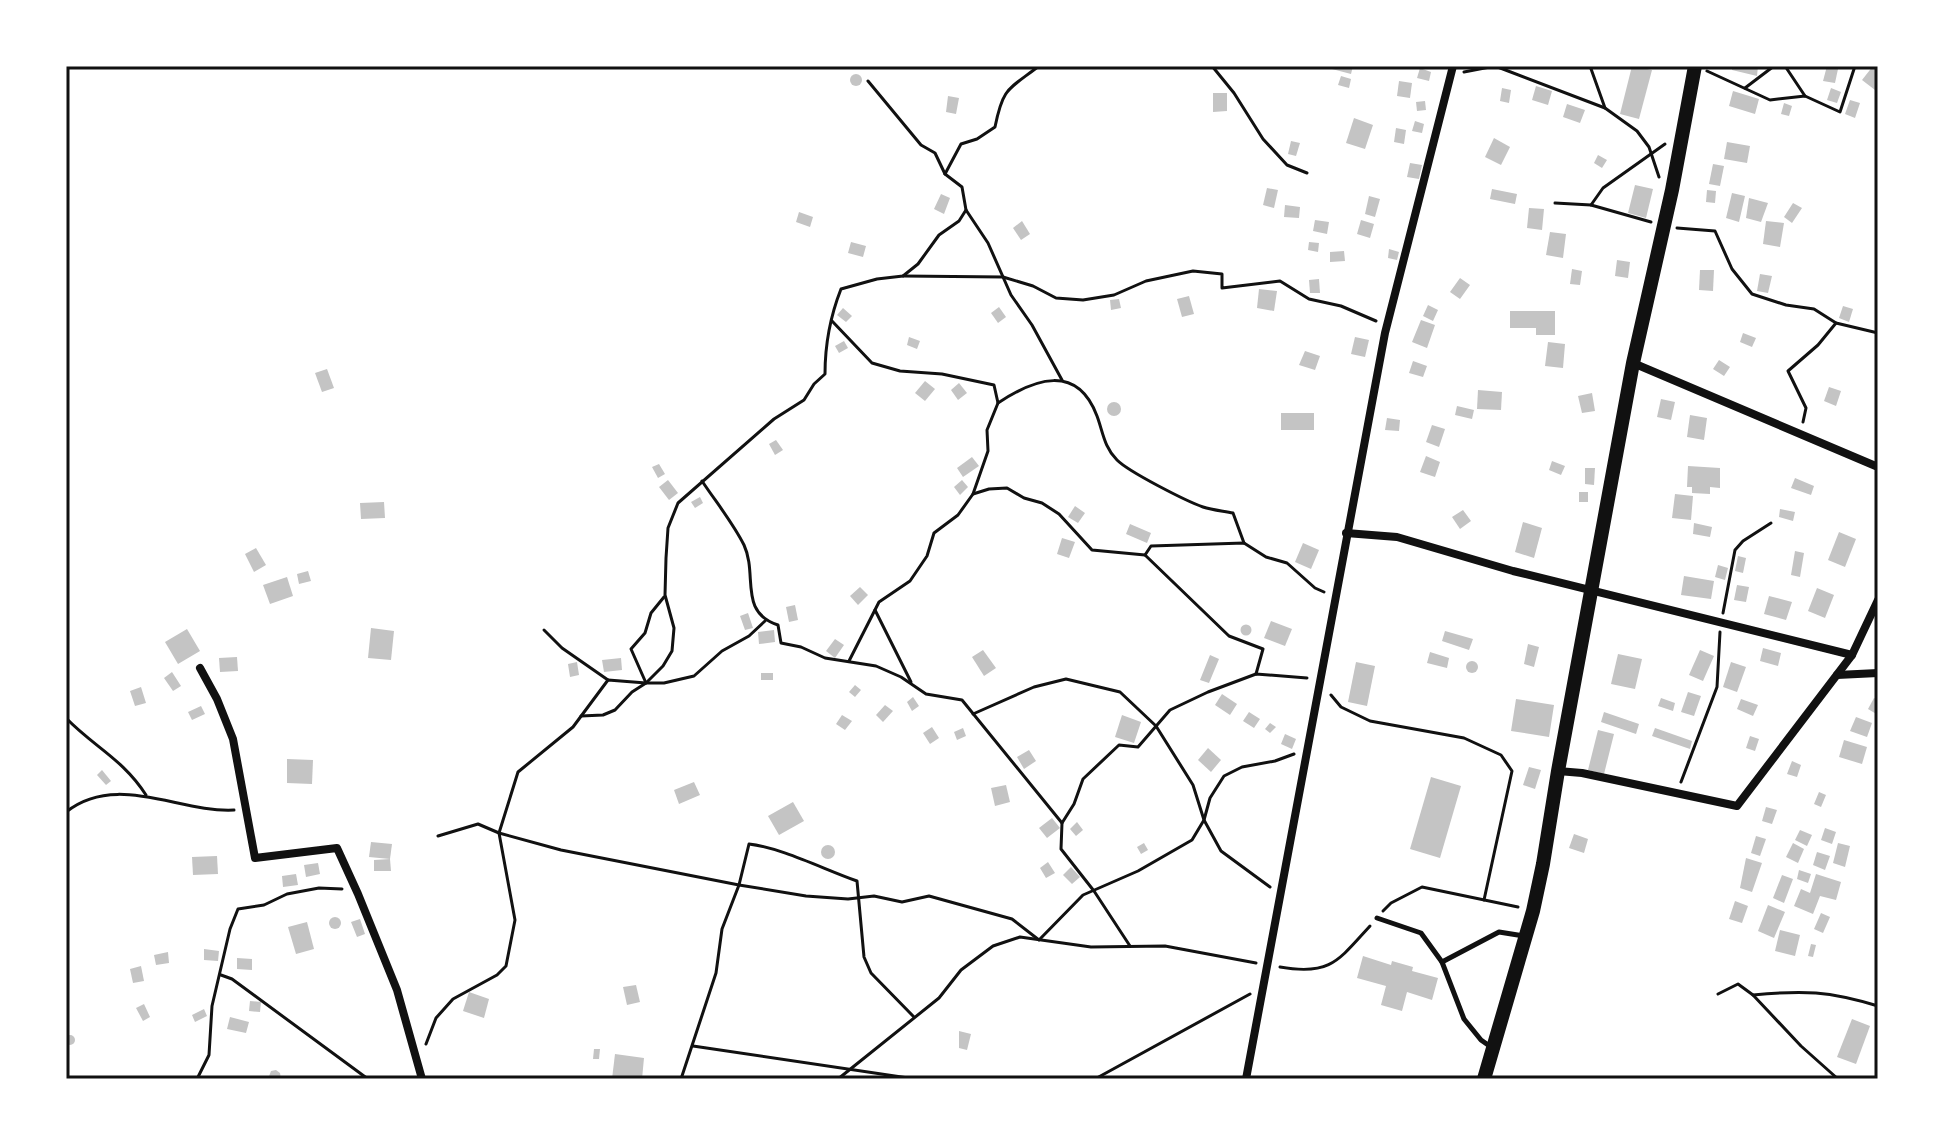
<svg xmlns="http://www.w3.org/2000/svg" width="1944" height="1145" font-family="'Times New Roman',serif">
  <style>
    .building { fill: #c4c4c4 }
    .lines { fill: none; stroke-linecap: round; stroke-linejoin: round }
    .path { stroke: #111; stroke-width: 3 }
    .service { stroke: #111; stroke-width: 5 }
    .minor { stroke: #111; stroke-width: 8 }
    .primary { stroke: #111; stroke-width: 14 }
    .neatline { fill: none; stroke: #111; stroke-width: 3 }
  </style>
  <rect width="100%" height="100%" fill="#fff"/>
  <g class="building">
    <polygon points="1333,66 1353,66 1351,74 1332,69"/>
    <polygon points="1632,66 1652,70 1639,119 1620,114"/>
    <polygon points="1732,66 1758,66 1757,76 1732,70"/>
    <polygon points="1827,66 1838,69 1835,83 1823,81"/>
    <polygon points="1873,66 1878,66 1878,86 1875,90 1862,80"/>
    <polygon points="1420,68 1431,72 1429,81 1417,78"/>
    <circle cx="856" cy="80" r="6"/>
    <polygon points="1341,76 1351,79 1349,88 1338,85"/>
    <polygon points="1399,81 1412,83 1410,98 1397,96"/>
    <polygon points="1536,86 1552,91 1548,105 1532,100"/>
    <polygon points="1502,88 1511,90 1509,103 1500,101"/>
    <polygon points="1831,88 1841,92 1837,103 1827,100"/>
    <polygon points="1733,91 1759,99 1755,114 1729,106"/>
    <polygon points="1213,93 1227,93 1227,111 1213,112"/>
    <polygon points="948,96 959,98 956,114 946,112"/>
    <polygon points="1850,100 1860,103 1855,118 1845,114"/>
    <polygon points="1425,101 1426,110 1417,111 1416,102"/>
    <polygon points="1784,103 1792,106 1789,116 1781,114"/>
    <polygon points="1567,104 1585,110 1580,123 1563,117"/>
    <polygon points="1354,118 1373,125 1365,149 1346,143"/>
    <polygon points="1415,121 1424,124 1422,133 1412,131"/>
    <polygon points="1396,128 1406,130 1404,144 1394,142"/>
    <polygon points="1494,138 1510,147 1501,165 1485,157"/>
    <polygon points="1291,141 1300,143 1296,156 1288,154"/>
    <polygon points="1727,142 1750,146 1747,163 1724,159"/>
    <polygon points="1598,155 1607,160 1602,168 1594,163"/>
    <polygon points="1410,163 1422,165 1419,179 1407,177"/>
    <polygon points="1713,164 1724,166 1720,186 1709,184"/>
    <polygon points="1635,185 1653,189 1646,218 1628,213"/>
    <polygon points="1267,188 1278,190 1274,208 1263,205"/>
    <polygon points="1492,189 1517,194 1515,204 1490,199"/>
    <polygon points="1707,190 1716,191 1715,203 1706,202"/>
    <polygon points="1732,193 1745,196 1739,222 1726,218"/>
    <polygon points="941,194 950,198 944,214 934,209"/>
    <polygon points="1369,196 1380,199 1375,217 1365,214"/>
    <polygon points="1749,198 1768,203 1761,222 1746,218"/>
    <polygon points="1793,203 1802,208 1792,223 1784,217"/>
    <polygon points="1285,205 1300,207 1299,218 1284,217"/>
    <polygon points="1529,208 1544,209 1542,230 1527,228"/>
    <polygon points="799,212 813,217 810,227 796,222"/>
    <polygon points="1315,220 1329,222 1327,234 1313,231"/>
    <polygon points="1361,220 1374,224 1370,238 1357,234"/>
    <polygon points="1022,221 1030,234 1021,240 1013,228"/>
    <polygon points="1766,221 1784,223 1780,247 1763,244"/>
    <polygon points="1550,232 1566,234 1563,258 1546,255"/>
    <polygon points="851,242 866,246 863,257 848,253"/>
    <polygon points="1309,242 1319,243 1318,252 1308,250"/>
    <polygon points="1389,249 1399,252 1397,260 1388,258"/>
    <polygon points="1344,251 1345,261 1330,262 1330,252"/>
    <polygon points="1617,260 1630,262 1628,278 1615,276"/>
    <polygon points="1572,269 1582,271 1580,285 1570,284"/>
    <polygon points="1700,270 1714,270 1713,291 1699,290"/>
    <polygon points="1760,274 1772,276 1768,293 1757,291"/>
    <polygon points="1460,278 1470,285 1460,299 1450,292"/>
    <polygon points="1319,279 1320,293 1310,293 1309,280"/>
    <polygon points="1259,289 1277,291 1274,311 1257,308"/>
    <polygon points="1189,296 1194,314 1182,317 1177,299"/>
    <polygon points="1119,299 1121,308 1111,310 1110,300"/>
    <polygon points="1428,305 1438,310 1433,321 1423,316"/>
    <polygon points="1843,306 1853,309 1849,322 1839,318"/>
    <polygon points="999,307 1006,317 998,323 991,313"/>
    <polygon points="843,308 852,316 846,322 837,315"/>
    <polygon points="1510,311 1555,311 1555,335 1536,335 1536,328 1510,328"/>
    <polygon points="1421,320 1435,325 1427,348 1412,342"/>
    <polygon points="1743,333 1756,338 1752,347 1740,342"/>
    <polygon points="909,337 920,341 917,349 907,345"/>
    <polygon points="1355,337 1369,340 1365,357 1351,354"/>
    <polygon points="844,341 848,348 839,353 835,346"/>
    <polygon points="1548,342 1565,344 1563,368 1545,366"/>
    <polygon points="1305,351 1320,356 1315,370 1299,365"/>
    <polygon points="1719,360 1730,367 1724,376 1713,369"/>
    <polygon points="1413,361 1427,366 1423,377 1409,373"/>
    <polygon points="327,369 334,388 322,392 315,373"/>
    <polygon points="925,381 935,389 925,401 915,393"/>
    <polygon points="959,383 967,393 958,400 951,390"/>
    <polygon points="1829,387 1841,391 1836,406 1824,401"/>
    <polygon points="1478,390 1502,392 1501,410 1477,409"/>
    <polygon points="1592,393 1595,411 1582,413 1578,396"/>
    <polygon points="1661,399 1675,402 1671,420 1657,417"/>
    <circle cx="1114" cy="409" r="7"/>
    <polygon points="1457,406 1474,410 1472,419 1455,415"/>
    <rect x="1281" y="413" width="33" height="17"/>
    <polygon points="1690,415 1707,418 1704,440 1687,437"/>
    <polygon points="1387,418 1400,420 1399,431 1385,430"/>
    <polygon points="1432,425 1445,429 1439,447 1426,442"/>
    <polygon points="776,440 783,450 775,455 769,444"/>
    <polygon points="1426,456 1440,462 1435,477 1420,472"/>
    <polygon points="972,457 979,466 963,477 957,468"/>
    <polygon points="1552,461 1565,466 1561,475 1549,470"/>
    <polygon points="659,464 665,474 658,478 652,467"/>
    <polygon points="1688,466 1720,468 1720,488 1710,487 1710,494 1692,493 1692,487 1687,487"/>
    <polygon points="1585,468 1595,468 1594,485 1585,484"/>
    <polygon points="1795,478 1814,486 1811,495 1791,488"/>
    <polygon points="668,480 678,493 669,500 659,487"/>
    <polygon points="962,480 968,487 960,495 954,487"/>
    <rect x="1579" y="492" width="9" height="10"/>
    <polygon points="1675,494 1693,496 1691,520 1672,518"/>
    <polygon points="700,497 703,503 695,508 691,502"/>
    <polygon points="384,502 385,518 361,519 360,503"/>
    <polygon points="1075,506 1085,513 1078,523 1068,517"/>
    <polygon points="1780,509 1795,512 1793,521 1779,517"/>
    <polygon points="1463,510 1471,521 1460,529 1452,517"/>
    <polygon points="1523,522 1542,528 1534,558 1515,552"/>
    <polygon points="1694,523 1712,527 1710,537 1693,534"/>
    <polygon points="1130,524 1151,533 1147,543 1126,534"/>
    <polygon points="1839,532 1856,539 1845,567 1828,560"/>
    <polygon points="1062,538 1075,542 1069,558 1057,554"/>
    <polygon points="1303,543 1319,550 1311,569 1295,562"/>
    <polygon points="256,548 266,565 254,572 245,554"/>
    <polygon points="1795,551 1804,553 1800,577 1791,575"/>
    <polygon points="1738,556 1746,558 1743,573 1735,571"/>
    <polygon points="1718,565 1728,568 1725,580 1715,577"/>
    <polygon points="308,571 311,581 299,584 297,574"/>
    <polygon points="1684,576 1714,581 1711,599 1681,595"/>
    <polygon points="287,577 293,596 270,604 263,585"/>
    <polygon points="1737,585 1749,587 1746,602 1734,600"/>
    <polygon points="860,587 868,595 858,605 850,596"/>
    <polygon points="1817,588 1834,595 1825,618 1808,611"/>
    <polygon points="1769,596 1792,602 1786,620 1764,614"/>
    <polygon points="795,605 798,620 789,622 786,607"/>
    <polygon points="748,613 753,628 745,630 740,616"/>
    <polygon points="1271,621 1292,629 1285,646 1264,638"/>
    <circle cx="1246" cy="630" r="5.5"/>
    <polygon points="371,628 394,631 391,660 368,658"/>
    <polygon points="187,629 200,651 178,664 165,642"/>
    <polygon points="774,630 775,642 759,644 758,632"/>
    <polygon points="1445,631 1473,639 1469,650 1442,641"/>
    <polygon points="835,639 844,645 835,658 826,651"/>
    <polygon points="1528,644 1539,647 1534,667 1524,664"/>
    <polygon points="1763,648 1781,653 1778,666 1760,661"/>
    <polygon points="983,650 996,668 984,676 972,657"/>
    <polygon points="1700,650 1714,656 1703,681 1689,675"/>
    <polygon points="1430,652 1449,658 1447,668 1427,663"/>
    <polygon points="1618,654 1642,659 1635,689 1611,684"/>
    <polygon points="1210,655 1219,659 1209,683 1200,680"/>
    <polygon points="237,657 238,671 220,672 219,658"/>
    <polygon points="621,658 622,670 604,672 602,660"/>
    <circle cx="1472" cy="667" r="6"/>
    <polygon points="577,662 579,675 570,677 568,664"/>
    <polygon points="1356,662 1375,666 1367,706 1348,702"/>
    <polygon points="1731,662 1746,667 1737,692 1723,687"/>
    <polygon points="172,672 181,686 173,691 164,678"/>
    <rect x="761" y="673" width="12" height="7"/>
    <polygon points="855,685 861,690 855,697 849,692"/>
    <polygon points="141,687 146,703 135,706 130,691"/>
    <polygon points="1688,692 1701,696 1694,716 1681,712"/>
    <polygon points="1222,694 1237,704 1230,715 1215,705"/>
    <polygon points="913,697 919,706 912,711 907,702"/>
    <polygon points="1661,698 1675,703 1673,711 1658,706"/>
    <polygon points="1874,698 1878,700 1878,715 1868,709"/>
    <polygon points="1516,699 1554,705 1549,737 1511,731"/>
    <polygon points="1741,699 1758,705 1753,716 1737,709"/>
    <polygon points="885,705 893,711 883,722 876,715"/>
    <polygon points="201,706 205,714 192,720 188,712"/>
    <polygon points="1249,712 1260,719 1254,728 1243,721"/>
    <polygon points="1604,712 1639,724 1636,734 1601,722"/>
    <polygon points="842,715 852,721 845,730 836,724"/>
    <polygon points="1122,715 1141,722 1134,743 1115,737"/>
    <polygon points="1856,717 1872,723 1867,737 1850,731"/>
    <polygon points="1270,723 1276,727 1270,733 1265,729"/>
    <polygon points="932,727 939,738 930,744 923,733"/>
    <polygon points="963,728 966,736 957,740 954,732"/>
    <polygon points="1655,728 1692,741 1690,749 1652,736"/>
    <polygon points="1598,730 1614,734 1604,774 1588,770"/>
    <polygon points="1285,734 1296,739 1292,749 1281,744"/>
    <polygon points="1750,736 1759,739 1755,751 1746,748"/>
    <polygon points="1844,740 1867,747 1862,764 1839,757"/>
    <polygon points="1208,748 1221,760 1211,772 1198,760"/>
    <polygon points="1029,750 1036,761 1024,769 1017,757"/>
    <polygon points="287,759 313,760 312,784 287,783"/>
    <polygon points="1792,761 1801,765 1797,777 1787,774"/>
    <polygon points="1529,767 1541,770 1535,789 1523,785"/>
    <polygon points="102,770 111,781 106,785 97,775"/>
    <polygon points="1431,777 1461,786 1440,858 1410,849"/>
    <polygon points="694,782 700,795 679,804 674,790"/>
    <polygon points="1006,785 1010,802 995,806 991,788"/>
    <polygon points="1819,792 1826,795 1821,807 1814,804"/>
    <polygon points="793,802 804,821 779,835 768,816"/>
    <polygon points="1766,807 1777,810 1772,824 1762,821"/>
    <polygon points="1052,818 1060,828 1047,838 1039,828"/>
    <polygon points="1077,822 1083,830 1076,836 1070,829"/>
    <polygon points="1825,828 1836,832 1832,844 1821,840"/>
    <polygon points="1800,830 1812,835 1807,846 1795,840"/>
    <polygon points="1574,834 1588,839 1584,853 1569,848"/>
    <polygon points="1756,836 1766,839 1760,856 1751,853"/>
    <polygon points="371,842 392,844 390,859 369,857"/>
    <polygon points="1144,843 1148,850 1141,854 1137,847"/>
    <polygon points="1793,843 1804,849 1798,863 1786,857"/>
    <polygon points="1838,843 1850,846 1845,867 1833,863"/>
    <circle cx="828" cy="852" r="7"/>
    <polygon points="1817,852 1830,856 1825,870 1813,865"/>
    <polygon points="217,856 218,874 193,875 192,857"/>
    <polygon points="1746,858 1762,863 1752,892 1740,888"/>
    <polygon points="390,859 391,871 374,871 374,860"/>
    <polygon points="1048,862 1055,873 1046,878 1040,868"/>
    <polygon points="318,863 320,874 306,877 304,865"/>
    <polygon points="1071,867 1080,877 1072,884 1063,875"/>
    <polygon points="1799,870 1811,874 1808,883 1797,879"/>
    <polygon points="296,874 298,885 283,887 282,876"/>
    <polygon points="1816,874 1841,882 1836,900 1820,896 1813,914 1794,906 1801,889 1810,893"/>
    <polygon points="1782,875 1793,879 1784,903 1773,898"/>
    <polygon points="1735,901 1748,906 1742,923 1729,919"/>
    <polygon points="1768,905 1785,912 1774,938 1758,931"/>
    <polygon points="1821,913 1830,917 1823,933 1814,929"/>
    <circle cx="335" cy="923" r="6"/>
    <polygon points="360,919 365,934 357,937 351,922"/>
    <polygon points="307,922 314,949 296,954 288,927"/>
    <polygon points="1780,930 1800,935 1795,956 1775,951"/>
    <polygon points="1811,944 1816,945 1813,957 1808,956"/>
    <polygon points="204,949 219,951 218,961 204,960"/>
    <polygon points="168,952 169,963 156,965 154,955"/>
    <polygon points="1363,956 1391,965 1392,961 1413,967 1412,971 1438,978 1432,1000 1407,992 1402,1011 1381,1005 1386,986 1357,978"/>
    <polygon points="237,958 252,959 252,970 237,969"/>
    <polygon points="141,966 144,981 133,983 130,969"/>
    <polygon points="636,985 640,1002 627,1005 623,987"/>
    <polygon points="469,992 489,999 484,1018 463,1011"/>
    <polygon points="250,1001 261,1002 260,1012 249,1011"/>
    <polygon points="144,1004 150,1017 143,1021 136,1008"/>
    <polygon points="204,1009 207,1016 195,1022 192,1015"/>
    <polygon points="230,1017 249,1022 246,1033 227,1029"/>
    <polygon points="1852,1019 1870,1026 1856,1064 1837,1057"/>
    <polygon points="959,1031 971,1034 967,1050 959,1048"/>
    <circle cx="70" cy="1040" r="5"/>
    <polygon points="594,1049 600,1049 599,1059 593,1059"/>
    <polygon points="615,1054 644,1058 642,1079 612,1079"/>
    <polygon points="276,1070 280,1073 281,1079 268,1079 271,1071"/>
  </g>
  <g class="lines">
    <g class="path">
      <polyline points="1212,66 1234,93 1263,139 1287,165 1307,173"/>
      <polyline points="1590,66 1605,108"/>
      <polyline points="1785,66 1805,96"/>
      <polyline points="1707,71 1770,100 1805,96 1840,112 1855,66"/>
      <polyline points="1464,72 1495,66 1605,108 1637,131 1649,147 1659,177"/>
      <polyline points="868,81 921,145 935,153 945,174 962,187 966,210 988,243 1011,295 1032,325 1062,380"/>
      <polyline points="1745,88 1774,66"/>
      <path d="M945 174 961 144 977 139 995 127C1003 87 1008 90 1039 66"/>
      <polyline points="1555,203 1591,205 1651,222"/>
      <polyline points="1591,205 1603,188 1665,144"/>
      <polyline points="1677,228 1715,231 1732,269 1752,294 1786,305 1814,309 1836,323 1878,333"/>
      <polyline points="903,276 1003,277 1033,286 1056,298 1083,300 1114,295 1146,281 1193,271 1222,274 1222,288 1280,281 1309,299 1341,306 1376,321"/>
      <polyline points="832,321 872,363 900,371 942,374 994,385 998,403 987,430 988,451 973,494"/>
      <path d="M998 403C1034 379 1077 363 1097 416 1103 432 1104 447 1117 460 1129 472 1186 501 1203 507 1212 510 1223 511 1233 513L1244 543"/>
      <polyline points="1803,422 1806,408 1788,371 1818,345 1836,323"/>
      <path d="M702 481C716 502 733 523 744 545 758 575 738 612 778 625L781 643 801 647 825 658 876 666 901 677 926 694 962 700 1062 823"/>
      <polyline points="1145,555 1151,546 1244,543 1266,557 1287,563 1315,588 1324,592"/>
      <polyline points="875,610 911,682"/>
      <polyline points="1723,613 1735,550 1743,541 1771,523"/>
      <polyline points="544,630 562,648 608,680"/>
      <polyline points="849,661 879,602 910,581 927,556 934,533 958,515 973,494 989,489 1007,488 1024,498 1042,503 1059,514 1092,550 1145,555 1229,636 1263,649 1256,674"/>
      <polyline points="646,683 631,649 645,633 651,613 664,597"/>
      <polyline points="1331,695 1341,707 1370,721 1464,738 1501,755 1512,771 1484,900"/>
      <polyline points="973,714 1034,687 1066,679 1120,692 1156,726 1193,785 1204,820 1221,851 1270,887"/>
      <polyline points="581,716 603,715 615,710 632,692 646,683 664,683 694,676 722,651 749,636 765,621"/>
      <path d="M66 718C94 747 123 759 146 795"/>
      <polyline points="1681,782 1717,687 1720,632"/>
      <path d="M66 812C116 772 179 813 234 810"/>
      <polyline points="438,836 478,824 499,833 561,850 739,885 806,896 848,899 874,896 902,902 929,896 1012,919 1039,940 1083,895 1138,871 1192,840 1204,820 1210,798 1224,776 1242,767 1275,761 1294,754"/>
      <polyline points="1383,911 1391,903 1422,887 1518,907"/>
      <polyline points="1130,946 1094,891 1061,849 1062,823 1074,804 1083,779 1119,745 1138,747 1170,710 1208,692 1256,674 1307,678"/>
      <path d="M1280 967C1330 976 1338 961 1370 926"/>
      <polyline points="221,975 232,979 368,1079"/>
      <polyline points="1718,994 1738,984 1753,995 1801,1046 1838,1079"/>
      <path d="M1753 995C1803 990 1829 991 1878 1006"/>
      <path d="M426 1044 436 1018 453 999 497 975 506 966 515 920 499 833 518 772 573 727 608 680 646 683 663 666 672 651 674 628 665 595 666 558 668 528 678 503 774 419 804 400 814 384 825 374C825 344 830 317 841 289L877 279 903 276 918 264 939 235 959 221 966 210"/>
      <polyline points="693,1046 915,1079"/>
      <polyline points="197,1079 209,1055 212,1006 230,929 238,909 264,905 287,894 319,888 342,889"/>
      <path d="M681 1079 716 973 722 929 739 885 749 844C782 848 823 869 857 881L864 957 871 973 914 1017"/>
      <polyline points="838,1079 939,998 961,970 993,946 1020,937 1091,947 1165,946 1256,963"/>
      <polyline points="1095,1079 1250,994"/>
    </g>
    <g class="service">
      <polyline points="1377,918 1421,933 1442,962 1464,1019 1481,1040 1491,1047"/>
      <polyline points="1442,962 1499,932 1524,936"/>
    </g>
    <g class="minor">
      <polyline points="1633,363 1878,467"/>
      <polyline points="1346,533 1397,537 1513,571 1852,655"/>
      <polyline points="200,668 217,699 233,739 255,858 337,848 358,894 397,990 422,1079"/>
      <polyline points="1837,675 1878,673"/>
      <polyline points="1558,771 1582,773 1737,806 1852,655 1878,600"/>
      <polyline points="1246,1079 1385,333 1453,66"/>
    </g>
    <polyline class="primary" points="1484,1079 1533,911 1543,864 1558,771 1633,363 1672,190 1695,66"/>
  </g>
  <rect width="1944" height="1145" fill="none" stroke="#ffffff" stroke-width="136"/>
  <rect x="68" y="68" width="1808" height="1009" class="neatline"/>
</svg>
